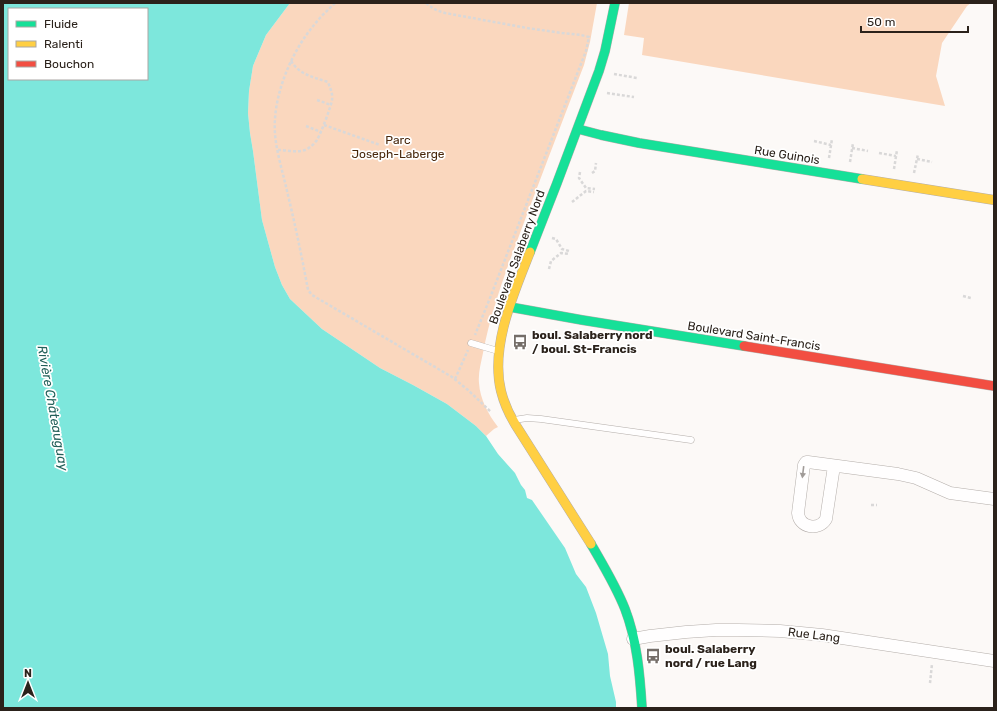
<svg xmlns="http://www.w3.org/2000/svg" width="997" height="711" font-family="Rubik,sans-serif">
  <style>
    .green { fill: #fad7be }
    .water { fill: #7de7dc; fill-rule: evenodd }
    .lines { fill: none; stroke-linecap: round; stroke-linejoin: round }
    .lane-casing { stroke: #b4aeaa; stroke-width: 7 }
    .street-casing { stroke: #b4aeaa; stroke-width: 13 }
    .fast-casing { stroke: #b4aeaa; stroke-width: 10 }
    .slow-casing { stroke: #b4aeaa; stroke-width: 10 }
    .jam-casing { stroke: #b4aeaa; stroke-width: 10 }
    .path { stroke: #d9d8d8; stroke-width: 2.5; stroke-dasharray: 3 2; stroke-linecap: butt }
    .lane { stroke: #fffefe; stroke-width: 6 }
    .street { stroke: #fffefe; stroke-width: 12 }
    .fast { stroke: #16e098; stroke-width: 9 }
    .slow { stroke: #ffcf43; stroke-width: 9 }
    .jam { stroke: #f24e42; stroke-width: 9 }
    .oneway { fill: #a09b98 }
    .labels { text-anchor: middle; dominant-baseline: central; stroke-width: 3.5; stroke-linejoin: round; paint-order: stroke }
    .park-label { font-size: 12px; fill: #48270b; stroke: #fff }
    .street-label { font-size: 12px; fill: #2b221b; stroke: #fff }
    .poi-label { font-size: 12px; font-weight: bold; fill: #2b221b; stroke: #fff; text-anchor: start }
    .water-label { font-size: 13px; font-style: italic; fill: #23605a; stroke: #fff }
  </style>
  <rect width="100%" height="100%" fill="#fcf9f7"/>
  <g class="green">
    <path d="M290 3H597L590 42 584 65C559 130 534 195 510 260 499 291 489 321 483 353 481 363 478 373 479 383 480 399 488 414 498 427L494 429 486 436 476 426 447 404 413 385 380 368 322 329 290 299 282 285 275 267 262 220 253 151 250 133 248 113 249 91 253 66 266 35Z"/>
    <polygon points="629,3 971,3 967,6 942,43 936,76 945,106 642,55 644,38 624,35"/>
  </g>
  <path class="water" d="M3 3H290L266 35 253 66 249 91 248 113 250 133 253 151 262 220 275 267 282 285 290 299 322 329 380 368 413 385 447 404 476 426 486 436 498 454 515 473 521 485 525 490 527 498 532 500 565 548 576 574 586 587 596 613 608 654 610 676 616 702V708H3ZM9 9H147V79H9Z"/>
  <g class="lines">
    <g class="lane-casing">
      <g id="lane">
        <polyline points="471,343 498,351"/>
        <polyline points="514,420 527,418 541,419 691,440"/>
      </g>
    </g>
    <g class="street-casing">
      <g id="street">
        <path d="M834 466 826 519C819 531 799 528 798 513L804 465 806 462H808L898 474 916 478 950 493 994 499"/>
        <polyline points="633,639 650,636 686,632 716,630 738,630 780,631 822,635 994,661"/>
      </g>
    </g>
    <g class="fast-casing">
      <g id="fast">
        <polyline points="578,129 601,135 639,143 862,179"/>
        <polyline points="530,252 557,183 599,71 605,51 615,3"/>
        <polyline points="510,307 582,320 744,346"/>
        <path d="M591 544C603 565 616 586 625 609 637 640 640 675 642 708"/>
      </g>
    </g>
    <g class="slow-casing">
      <g id="slow">
        <polyline points="862,179 994,200"/>
        <path d="M530 252C514 293 490 346 501 391 504 403 509 414 515 424L591 544"/>
      </g>
    </g>
    <g class="jam-casing">
      <polyline id="jam" points="744,346 994,386"/>
    </g>
    <g class="path">
      <path d="M335 3C328 10 320 17 314 25 293 50 277 87 275 119 273 143 282 168 287 191 295 224 302 257 308 290L312 295 452 377 468 390 491 412"/>
      <path d="M426 3C432 8 437 11 445 13L527 28 562 33 581 35 589 37 586 51 490 298 475 335"/>
      <polyline points="614,74 637,78"/>
      <polyline points="607,93 634,97"/>
      <polyline points="317,100 331,105"/>
      <polyline points="324,125 380,145"/>
      <polyline points="306,126 321,132"/>
      <polyline points="814,141 831,145"/>
      <polyline points="852,148 868,151"/>
      <path d="M278 150C287 150 297 153 305 150 310 148 314 144 317 140 321 133 331 107 332 100 333 93 330 88 328 82 313 77 300 75 291 61"/>
      <polyline points="879,153 896,156"/>
      <polyline points="829,158 832,139"/>
      <polyline points="917,159 932,162"/>
      <polyline points="850,162 853,143"/>
      <polyline points="894,169 897,150"/>
      <polyline points="580,172 579,178 586,188 595,189"/>
      <polyline points="592,173 595,171 596,163"/>
      <polyline points="914,173 918,154"/>
      <polyline points="572,202 586,191 594,192"/>
      <polyline points="552,238 556,239 562,249 569,251"/>
      <polyline points="549,269 551,261 561,253 569,254"/>
      <polyline points="963,296 971,298"/>
      <polyline points="455,379 468,350"/>
      <polyline points="871,505 877,505"/>
      <polyline points="930,683 932,664"/>
    </g>
    <use href="#lane" class="lane"/>
    <use href="#street" class="street"/>
    <use href="#fast" class="fast"/>
    <use href="#slow" class="slow"/>
    <use href="#jam" class="jam"/>
  </g>
  <defs><path id="oneway-solid" d="M-6-.8H1V-3.2L6.5 0L1 3.2V.8H-6Z"/></defs>
  <use class="oneway" href="#oneway-solid" transform="translate(803 472) rotate(97)"/>
  <defs>
    <g id="bus-bare" transform="scale(1.2)"><path d="M-5-6H5V4H4V6H2V4H-2V6H-4V4H-5ZM-3.5-4V0h7V-4ZM-3.5 1.2v1.5H-2V1.2ZM2 1.2v1.5H3.5V1.2Z" fill="#746d68" stroke="#fff" stroke-width="2.5" paint-order="stroke"/></g>
  </defs>
  <g fill-rule="evenodd">
    <use href="#bus-bare" x="520" y="342"/>
    <use href="#bus-bare" x="653" y="656"/>
  </g>
  <g class="labels">
    <g class="park-label">
      <text x="398" y="140">Parc<tspan x="398" dy="14">Joseph-Laberge</tspan></text>
    </g>
    <g class="street-label">
      <text transform="translate(787 155) rotate(9)">Rue Guinois</text>
      <text transform="translate(517 257) rotate(-70)">Boulevard Salaberry Nord</text>
      <text transform="translate(754 336) rotate(9)">Boulevard Saint-Francis</text>
      <text transform="translate(814 635) rotate(7)">Rue Lang</text>
    </g>
    <g class="poi-label">
      <text x="532" y="335">boul. Salaberry nord<tspan x="532" dy="14">/ boul. St-Francis</tspan></text>
      <text x="665" y="649">boul. Salaberry<tspan x="665" dy="14">nord / rue Lang</tspan></text>
    </g>
    <g class="water-label">
      <text transform="translate(53 408) rotate(80)">Rivière Châteauguay</text>
    </g>
  </g>
  <rect width="997" height="711" fill="none" stroke="#2b221b" stroke-width="8"/>
  <rect x="8" y="8" width="140" height="72" fill="#ffffff" stroke="#aaa7a4"/>
  <rect x="16" y="21" width="20" height="6" fill="#16e098" stroke="#aaa7a4"/>
  <text x="44" y="28" font-size="12" fill="#2b221b">Fluide</text>
  <rect x="16" y="41" width="20" height="6" fill="#ffcf43" stroke="#aaa7a4"/>
  <text x="44" y="48" font-size="12" fill="#2b221b">Ralenti</text>
  <rect x="16" y="61" width="20" height="6" fill="#f24e42" stroke="#aaa7a4"/>
  <text x="44" y="68" font-size="12" fill="#2b221b">Bouchon</text>
  <g transform="translate(28 683)" stroke="#ffffff" stroke-width="3" paint-order="stroke">
  <path d="M0-3L7 15L0 10L-7 15Z" fill="#2b221b"/>
  <text y="-6" font-size="11" font-weight="bold" text-anchor="middle" fill="#2b221b">N</text>
  </g>
  <path d="M861 26v6h107v-6" fill="none" stroke="#2b221b" stroke-width="2"/>
  <text x="867" y="26" font-size="12" fill="#2b221b" stroke="#ffffff" stroke-width="3" paint-order="stroke">50 m</text>
</svg>
